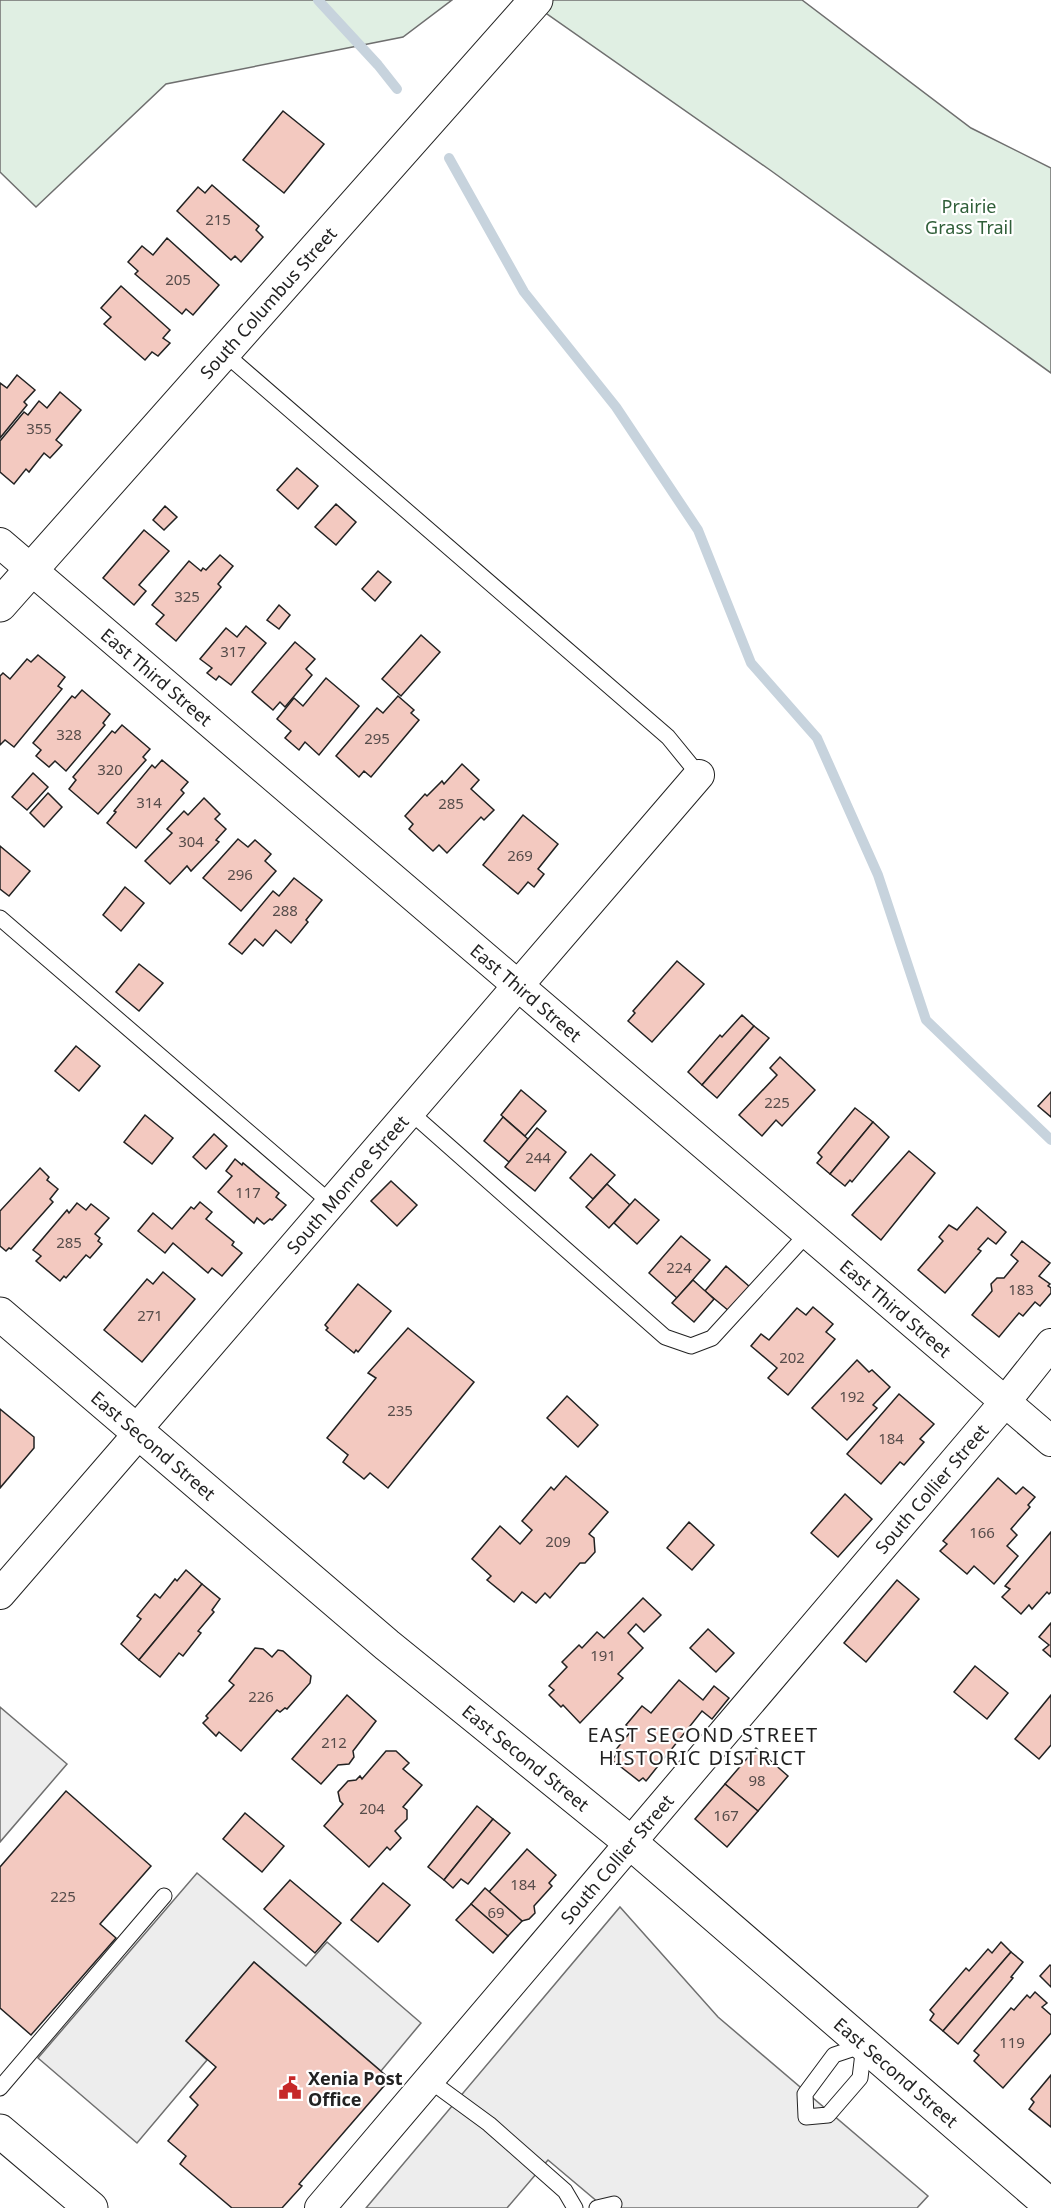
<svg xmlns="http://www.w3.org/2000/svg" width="1051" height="2208" font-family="'Noto Sans',sans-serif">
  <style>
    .green { fill: #e0efe3; stroke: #6f6f6f; stroke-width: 1.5 }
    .parking { fill: #ededed; stroke: #6f6f6f; stroke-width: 1.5 }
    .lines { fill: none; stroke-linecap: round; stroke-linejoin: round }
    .stream { stroke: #c7d3dd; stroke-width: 10 }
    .building { fill: #f3c9c0; stroke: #222; stroke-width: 1.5 }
    .lane-casing { stroke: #222; stroke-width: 17 }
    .street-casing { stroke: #222; stroke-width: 32 }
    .secondary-casing { stroke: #222; stroke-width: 35 }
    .primary-casing { stroke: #222; stroke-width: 35 }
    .lane { stroke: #fff; stroke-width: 15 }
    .street { stroke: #fff; stroke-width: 30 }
    .secondary { stroke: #fff; stroke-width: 33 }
    .primary { stroke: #fff; stroke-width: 33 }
    .labels { text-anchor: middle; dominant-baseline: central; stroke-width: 4.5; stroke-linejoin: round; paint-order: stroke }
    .number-label { font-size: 15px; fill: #564c4a }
    .park-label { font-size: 18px; fill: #2f5e38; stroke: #fff }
    .street-label { font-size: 18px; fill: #222; stroke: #fff }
    .poi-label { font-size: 18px; font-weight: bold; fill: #222; stroke: #fff; text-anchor: start }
    .neighbourhood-label { font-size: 20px; letter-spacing: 1.5px; fill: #222; stroke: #fff }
  </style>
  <rect width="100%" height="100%" fill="#fff"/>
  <g class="green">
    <polygon points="0,0 452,0 403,37 166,84 36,207 0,172"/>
    <polygon points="527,0 802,0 971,128 1051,168 1051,373 770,170"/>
  </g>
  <g class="parking">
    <polygon points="0,1707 67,1764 0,1842"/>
    <polygon points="197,1873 306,1966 327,1942 421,2023 381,2071 254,1962 186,2041 207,2060 137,2143 38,2058"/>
    <polygon points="620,1907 718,2017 928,2196 917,2208 605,2208 548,2160 507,2208 366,2208"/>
  </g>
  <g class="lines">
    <g class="stream">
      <polyline points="318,0 378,65 397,89"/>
      <polyline points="449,158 524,292 616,407 698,530 751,663 817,738 878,875 926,1020 1051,1140"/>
    </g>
  </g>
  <g class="building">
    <polygon points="283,111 324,144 284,193 243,160"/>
    <polygon points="212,185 259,226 256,230 263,237 241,262 235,256 231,260 177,211 198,187 205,193"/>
    <polygon points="167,238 219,285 193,315 186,309 182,314 135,274 138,271 128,262 142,246 153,255"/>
    <polygon points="121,286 170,330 163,338 170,343 158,356 152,352 145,360 104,324 111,317 101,308"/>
    <polygon points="17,375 35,390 24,402 27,405 0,438 0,383 7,388"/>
    <polygon points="60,392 81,410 56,440 62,445 50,458 44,453 29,472 26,469 14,484 0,472 0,441 24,412 28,415 39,401 47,408"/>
    <polygon points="297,468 318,486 298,509 277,490"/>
    <polygon points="336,504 356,522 336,545 315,527"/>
    <polygon points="165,506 177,517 164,530 153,520"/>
    <polygon points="144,530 169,551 139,585 146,591 134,605 103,578"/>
    <polygon points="220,555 233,566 218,584 221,587 176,641 156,624 164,615 152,605 189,561 201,571 203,568 206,570"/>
    <polygon points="378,571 391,582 375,601 362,589"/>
    <polygon points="279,605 290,615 279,629 267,620"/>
    <polygon points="246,626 266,643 231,685 219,676 216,680 207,673 212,668 200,659 226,628 237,637"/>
    <polygon points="421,635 440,652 401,696 382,679"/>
    <polygon points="295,642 315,659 306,669 312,675 285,707 280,702 273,710 252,692"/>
    <polygon points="38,655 65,677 58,686 62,689 14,747 5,740 0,745 0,676 3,673 10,679 27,659 31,662"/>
    <polygon points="326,678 359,706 319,755 305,742 299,750 285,738 291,731 277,719 294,698 303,706"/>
    <polygon points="82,690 110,714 103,723 105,725 66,771 55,761 49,767 36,756 41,750 33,743 72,696 75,698"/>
    <polygon points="398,696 414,710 411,713 419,720 371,777 364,771 359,777 336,756 377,708 383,713"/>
    <polygon points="122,725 150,749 143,757 146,760 98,814 69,789 76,780 73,777 112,731 115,733"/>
    <polygon points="162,760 188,782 181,790 184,793 136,848 107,823 116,812 114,811 152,765 155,768"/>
    <polygon points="462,764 479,780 471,789 494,810 484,820 481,817 447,853 439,845 433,851 409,829 413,824 405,816 425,794 427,796 442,781 444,784"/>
    <polygon points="33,773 48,787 27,810 12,797"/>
    <polygon points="48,793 62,807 44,827 30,813"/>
    <polygon points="204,798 220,814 215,819 226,829 216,840 219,842 191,871 187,866 170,884 145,861 172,833 167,829 184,811 188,815"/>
    <polygon points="523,815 558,844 538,869 544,874 534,887 528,882 518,894 483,865"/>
    <polygon points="238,839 248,847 255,840 271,854 265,861 276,871 241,911 203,878"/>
    <polygon points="0,846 30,871 9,896 0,889"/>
    <polygon points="294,878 322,900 306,920 308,922 291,943 276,930 263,946 255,939 242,954 229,944 273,891 279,896"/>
    <polygon points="125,887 144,903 121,931 103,915"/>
    <polygon points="677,961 704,984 652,1042 628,1021 635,1013 633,1011"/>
    <polygon points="139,964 163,983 139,1011 116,992"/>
    <polygon points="742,1015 754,1026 702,1085 688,1072 720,1035 722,1037"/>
    <polygon points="754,1026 769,1038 717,1098 702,1085"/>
    <polygon points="76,1046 100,1066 79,1091 55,1071"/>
    <polygon points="780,1057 815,1090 782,1126 776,1120 762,1136 739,1115 777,1075 770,1068"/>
    <polygon points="521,1090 546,1111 525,1136 501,1115"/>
    <polygon points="1051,1092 1051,1117 1038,1106"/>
    <polygon points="855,1108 873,1122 830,1174 817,1163 822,1157 818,1153"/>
    <polygon points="145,1115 173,1138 152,1164 124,1142"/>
    <polygon points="503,1117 528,1139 509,1162 484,1141"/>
    <polygon points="873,1122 889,1137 852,1182 850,1180 845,1186 830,1174"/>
    <polygon points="537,1128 566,1152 535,1191 505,1167"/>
    <polygon points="214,1134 227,1146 206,1169 193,1157"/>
    <polygon points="909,1151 935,1173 881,1240 852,1215"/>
    <polygon points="591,1154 615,1175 593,1199 570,1178"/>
    <polygon points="235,1159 242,1165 243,1163 279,1193 276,1197 286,1205 272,1220 270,1219 264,1224 257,1218 254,1223 218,1192 232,1176 226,1171"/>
    <polygon points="40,1168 49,1177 47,1180 58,1189 50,1199 53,1202 11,1249 9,1248 6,1251 0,1246 0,1211"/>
    <polygon points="391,1181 417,1205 397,1226 371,1201"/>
    <polygon points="607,1184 630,1205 609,1228 586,1207"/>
    <polygon points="635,1199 659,1220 637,1244 614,1223"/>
    <polygon points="200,1202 212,1212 206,1219 234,1242 232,1245 242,1253 222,1276 212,1268 208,1273 173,1243 165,1253 138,1231 153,1213 172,1229 191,1207 194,1209"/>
    <polygon points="77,1203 86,1210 91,1204 109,1218 95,1234 100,1238 98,1241 102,1244 90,1258 86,1255 66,1278 64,1276 60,1281 36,1261 41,1256 33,1250 67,1210 69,1213"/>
    <polygon points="977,1207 1006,1232 996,1244 988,1238 978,1249 981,1251 945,1293 918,1270 943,1241 939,1237 949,1225 957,1230"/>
    <polygon points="681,1236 710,1260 677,1298 649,1273"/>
    <polygon points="1022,1241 1050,1263 1039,1276 1050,1284 1048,1286 1051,1288 1051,1293 1040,1306 1035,1302 1023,1316 1019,1313 999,1337 972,1315 992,1291 991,1284 997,1278 1004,1278 1018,1261 1011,1255"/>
    <polygon points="726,1266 750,1287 729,1311 705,1291"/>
    <polygon points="163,1272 195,1299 142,1362 104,1330 147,1279 153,1284"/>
    <polygon points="693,1280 714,1299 694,1322 672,1303"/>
    <polygon points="358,1284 391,1311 358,1352 356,1350 354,1353 326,1330 328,1328 325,1325"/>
    <polygon points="813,1307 833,1324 826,1332 835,1339 788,1395 768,1378 777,1368 751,1346 761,1334 769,1340 797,1308 806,1315"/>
    <polygon points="408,1328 474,1382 388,1488 370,1473 364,1479 343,1462 348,1455 327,1438 376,1378 368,1373"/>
    <polygon points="857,1360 869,1372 872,1370 890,1387 873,1405 877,1408 847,1440 812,1408"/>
    <polygon points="899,1394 934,1424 920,1439 924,1442 904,1465 900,1462 881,1484 847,1454"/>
    <polygon points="567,1396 598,1425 578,1447 547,1418"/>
    <polygon points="0,1409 34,1437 34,1448 0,1488"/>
    <polygon points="566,1476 608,1512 589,1534 594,1538 595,1552 585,1563 580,1563 550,1598 545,1593 536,1603 522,1592 514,1602 487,1580 491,1576 472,1559 500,1526 520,1544 532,1530 522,1521 551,1487 554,1490"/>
    <polygon points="998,1478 1016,1494 1023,1487 1035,1497 1028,1505 1030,1507 1011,1529 1017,1535 1007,1546 1018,1556 994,1584 974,1566 967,1574 940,1551 947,1544 943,1541"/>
    <polygon points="845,1494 872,1519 838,1557 811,1533"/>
    <polygon points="689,1522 714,1545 692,1570 667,1548"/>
    <polygon points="1051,1532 1051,1592 1049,1594 1047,1592 1032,1609 1029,1605 1021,1614 1002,1597 1010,1589 1005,1586"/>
    <polygon points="186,1570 202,1584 139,1660 121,1644 141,1619 137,1616 155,1594 160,1598 175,1579 177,1581"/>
    <polygon points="897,1580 919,1599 866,1662 844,1643"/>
    <polygon points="202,1584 220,1599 212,1610 214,1612 198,1631 201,1633 183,1656 179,1653 160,1677 139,1660"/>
    <polygon points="643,1598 661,1615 644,1632 636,1624 628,1633 643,1648 618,1674 623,1678 580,1723 563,1705 561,1707 549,1695 554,1690 549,1686 567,1667 562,1662 579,1645 582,1648 597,1632 604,1638"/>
    <polygon points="1051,1623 1051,1657 1043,1650 1049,1645 1039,1637"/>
    <polygon points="708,1629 734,1653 716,1672 690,1648"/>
    <polygon points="255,1648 263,1649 272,1657 278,1650 283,1651 311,1676 310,1683 287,1709 285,1708 280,1712 277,1710 241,1751 219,1732 216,1736 203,1723 208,1718 206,1716 234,1685 229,1681"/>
    <polygon points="975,1666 1008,1693 987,1719 954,1692"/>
    <polygon points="679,1680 703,1700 714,1686 729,1698 712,1719 702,1711 646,1781 643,1778 639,1781 612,1760 617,1754 614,1752 632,1730 626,1725 642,1706 651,1713"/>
    <polygon points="347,1695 376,1721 353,1751 354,1757 349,1764 338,1765 321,1784 292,1759"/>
    <polygon points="1051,1695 1051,1745 1039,1759 1015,1739"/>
    <polygon points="756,1748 788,1776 758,1811 725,1784"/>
    <polygon points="386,1751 396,1751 409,1763 403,1769 422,1785 403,1807 407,1810 407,1819 395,1831 401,1838 390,1850 387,1847 369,1867 324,1826 343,1804 340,1801 338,1792 348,1781 356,1780 360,1776 362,1779"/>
    <polygon points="725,1784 758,1811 727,1847 695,1819"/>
    <polygon points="66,1791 151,1866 100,1924 116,1938 31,2035 0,2008 0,1867"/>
    <polygon points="477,1806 493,1819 444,1880 428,1867"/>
    <polygon points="245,1813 284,1846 262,1872 223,1839"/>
    <polygon points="493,1819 510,1833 468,1884 461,1879 453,1888 444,1880"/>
    <polygon points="527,1849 556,1875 549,1883 552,1886 534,1906 535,1913 529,1919 522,1921 489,1892"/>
    <polygon points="290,1880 341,1923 315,1953 264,1909"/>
    <polygon points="383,1883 410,1905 378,1942 351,1920"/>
    <polygon points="485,1888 522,1921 508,1936 471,1904"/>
    <polygon points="471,1904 508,1936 493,1953 456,1920"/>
    <polygon points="1001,1942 1011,1952 943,2031 930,2020 934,2014 930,2010 966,1968 969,1971 988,1949 992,1953"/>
    <polygon points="1011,1952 1023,1962 1011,1977 1013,1978 958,2044 943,2031"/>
    <polygon points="254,1962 390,2079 299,2184 302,2186 282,2208 232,2208 180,2164 186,2156 168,2141 198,2105 190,2097 216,2067 186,2041"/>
    <polygon points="1050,1965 1051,1966 1051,1987 1040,1976"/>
    <polygon points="1035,1992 1047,2003 1042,2007 1051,2015 1051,2033 1003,2088 974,2061 979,2055 974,2051 1011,2008 1014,2010 1027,1995 1030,1998"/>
    <polygon points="1051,2075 1051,2127 1029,2109 1034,2102 1031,2099"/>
  </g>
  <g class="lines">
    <g class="lane-casing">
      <g id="lane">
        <polyline points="223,352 668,737 699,775"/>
        <polyline points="0,918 331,1203"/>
        <polyline points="409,1111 665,1337 691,1346 712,1338 807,1234"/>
        <polygon points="864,2045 860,2078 828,2115 806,2117 805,2094 834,2055"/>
        <polyline points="429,2080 489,2124 565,2191 575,2208"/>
        <polyline points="0,2088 164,1896"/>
        <polyline points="597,2208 614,2204"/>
      </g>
    </g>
    <g class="street-casing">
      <g id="street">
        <path id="s1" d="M0 543 1051 1441"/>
        <path id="s2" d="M0 1594 134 1439 136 1430 699 775"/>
        <path id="s3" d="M320 2208 1005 1402 1051 1344"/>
      </g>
    </g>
    <g class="secondary-casing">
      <g id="secondary">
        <path id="s4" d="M0 605 536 0"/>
        <path id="s5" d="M0 1314 387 1645 631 1843 1051 2206"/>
      </g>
    </g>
    <g class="primary-casing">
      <polyline id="primary" points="0,2131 91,2208"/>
    </g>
    <use href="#lane" class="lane"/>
    <use href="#street" class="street"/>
    <use href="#secondary" class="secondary"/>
    <use href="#primary" class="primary"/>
  </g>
  <defs>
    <g id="civic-bare" transform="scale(1.8)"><path d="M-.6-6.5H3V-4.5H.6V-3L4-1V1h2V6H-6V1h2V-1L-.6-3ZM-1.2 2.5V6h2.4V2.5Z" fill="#c62828" stroke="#fff" stroke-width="2.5" paint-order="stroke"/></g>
  </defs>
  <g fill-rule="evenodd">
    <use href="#civic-bare" x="290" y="2088"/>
  </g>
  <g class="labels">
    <g class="number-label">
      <text x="218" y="219">215</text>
      <text x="178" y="279">205</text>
      <text x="39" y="428">355</text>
      <text x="187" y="596">325</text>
      <text x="233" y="651">317</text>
      <text x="69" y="734">328</text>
      <text x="377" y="738">295</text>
      <text x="110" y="769">320</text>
      <text x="149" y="802">314</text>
      <text x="451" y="803">285</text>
      <text x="191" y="841">304</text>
      <text x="520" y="855">269</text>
      <text x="240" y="874">296</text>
      <text x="285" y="910">288</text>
      <text x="777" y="1102">225</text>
      <text x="538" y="1157">244</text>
      <text x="248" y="1192">117</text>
      <text x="69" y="1242">285</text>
      <text x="679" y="1267">224</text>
      <text x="1021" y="1289">183</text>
      <text x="150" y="1315">271</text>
      <text x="792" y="1357">202</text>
      <text x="852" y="1396">192</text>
      <text x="400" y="1410">235</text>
      <text x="891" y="1438">184</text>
      <text x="982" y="1532">166</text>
      <text x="558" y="1541">209</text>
      <text x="603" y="1655">191</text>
      <text x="261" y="1696">226</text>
      <text x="334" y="1742">212</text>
      <text x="757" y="1780">98</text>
      <text x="372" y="1808">204</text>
      <text x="726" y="1815">167</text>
      <text x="523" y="1884">184</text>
      <text x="63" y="1896">225</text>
      <text x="496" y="1912">69</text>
      <text x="1012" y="2042">119</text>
    </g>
    <g class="park-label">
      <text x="969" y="206">Prairie<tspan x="969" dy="21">Grass Trail</tspan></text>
    </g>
    <g class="street-label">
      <text stroke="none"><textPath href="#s4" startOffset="404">South Columbus Street</textPath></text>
      <text stroke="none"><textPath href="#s1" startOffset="206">East Third Street</textPath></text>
      <text stroke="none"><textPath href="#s1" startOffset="692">East Third Street</textPath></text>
      <text stroke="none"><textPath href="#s2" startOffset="538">South Monroe Street</textPath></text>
      <text stroke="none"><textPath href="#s1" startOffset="1178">East Third Street</textPath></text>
      <text stroke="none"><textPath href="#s5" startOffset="202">East Second Street</textPath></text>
      <text stroke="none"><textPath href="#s3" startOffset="944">South Collier Street</textPath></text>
      <text stroke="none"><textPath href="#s5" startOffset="688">East Second Street</textPath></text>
      <text stroke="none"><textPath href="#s3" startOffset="458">South Collier Street</textPath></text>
      <text stroke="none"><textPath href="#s5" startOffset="1174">East Second Street</textPath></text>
    </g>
    <g class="poi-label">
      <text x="308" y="2078">Xenia Post<tspan x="308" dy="21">Office</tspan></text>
    </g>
    <g class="neighbourhood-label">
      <text x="703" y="1734">EAST SECOND STREET<tspan x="703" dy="23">HISTORIC DISTRICT</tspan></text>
    </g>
  </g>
</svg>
